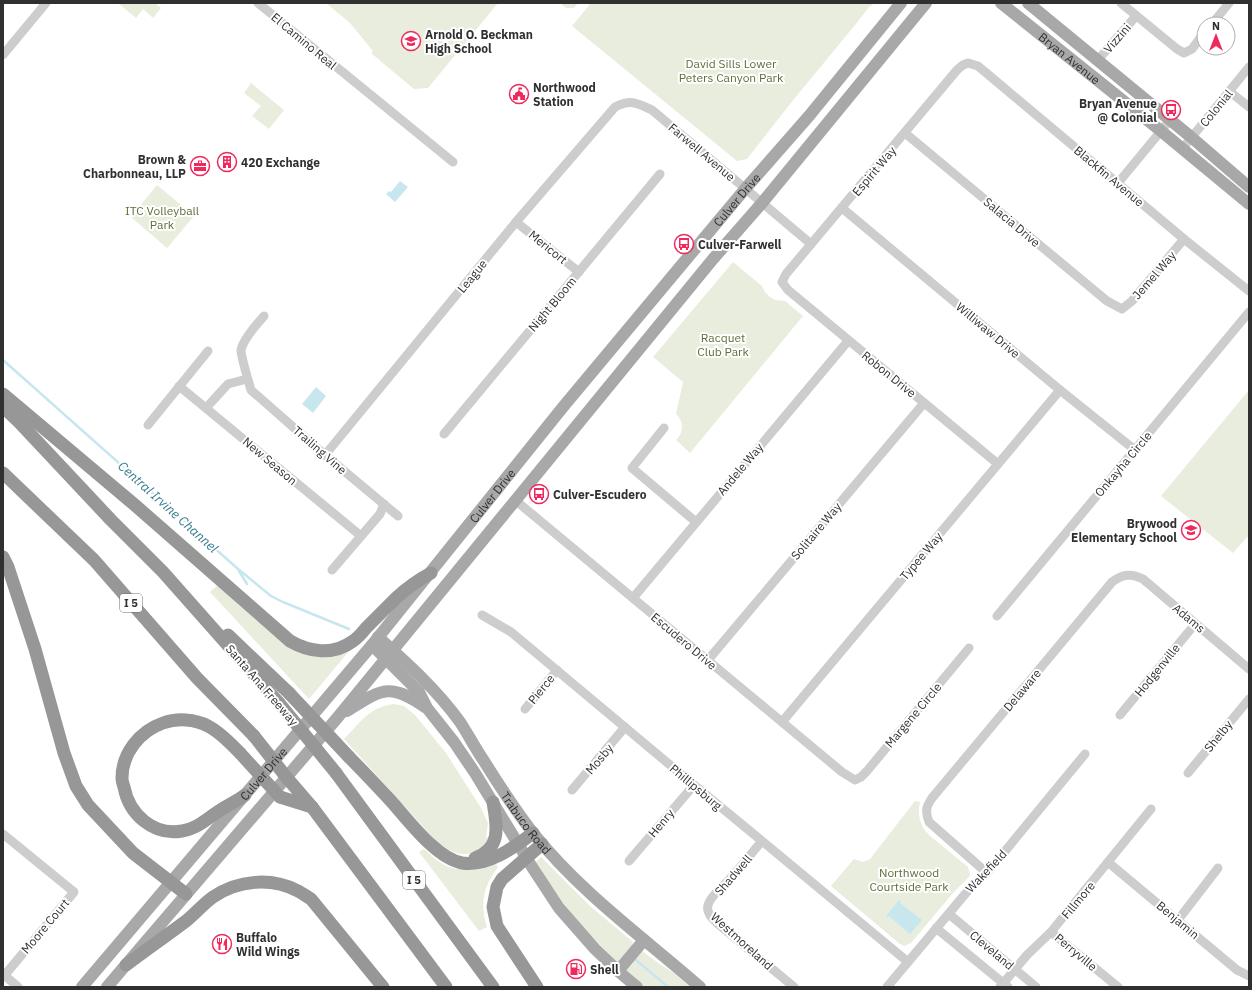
<svg xmlns="http://www.w3.org/2000/svg" width="1252" height="990" font-family="'IBM Plex Sans',sans-serif">
  <style>
    .green { fill: #e9eddd }
    .water { fill: #c8e6ee }
    .lines { fill: none; stroke-linecap: round; stroke-linejoin: round }
    .stream { stroke: #c8e6ee; stroke-width: 2.5 }
    .minor { stroke: #cdcdcd; stroke-width: 9 }
    .major { stroke: #a8a8a8; stroke-width: 12 }
    .highway { stroke: #979797; stroke-width: 13 }
    .highway-bridge { stroke: #979797; stroke-width: 13 }
    .labels { text-anchor: middle; dominant-baseline: central; stroke-width: 4; stroke-linejoin: round; paint-order: stroke }
    .shield { fill: #fff; stroke: #6e6e6e; stroke-width: 1 }
    .shield-label { font-size: 11px; font-weight: bold; fill: #303030 }
    .poi-label { font-size: 12px; font-weight: bold; fill: #303030; stroke: #fff; text-anchor: start }
    .street-label { font-size: 12px; fill: #303030; stroke: #fff }
    .park-label { font-size: 12px; fill: #5c6e3a; stroke: #fff }
    .water-label { font-size: 13px; font-style: italic; fill: #367d90; stroke: #fff }
  </style>
  <rect width="100%" height="100%" fill="#fff"/>
  <g class="green">
    <polygon points="118,3 155,3 161,8 153,18 143,9 136,18"/>
    <polygon points="326,3 498,3 428,88 414,89 371,53 373,51 350,23"/>
    <polygon points="560,3 578,3 574,8 566,8"/>
    <polygon points="591,3 875,3 869,7 855,25 790,104 747,159 737,161 572,26"/>
    <polygon points="251,83 284,110 269,129 252,116 261,106 244,93"/>
    <polygon points="157,185 194,216 167,248 131,217"/>
    <path d="M733 262 762 286 765 292 770 297 775 300 785 301 803 316 690 453 676 440C684 432 684 422 676 414L683 382 653 357Z"/>
    <polygon points="1249,390 1249,535 1233,553 1161,496"/>
    <polygon points="218,585 281,640 350,650 309,699 210,592"/>
    <path d="M394 704 404 706 415 715 446 753 481 808 488 823 486 837 489 838C488 840 486 844 484 846 482 848 479 850 476 851 462 859 447 850 436 841L344 739C361 722 369 707 394 704Z"/>
    <path d="M915 801 920 802C917 815 920 826 929 835L968 867 970 874 969 877 953 893 911 943 904 946 900 944 831 886 854 859 863 862 870 859Z"/>
    <path d="M424 849C429 853 434 859 441 863 458 874 478 869 496 864L498 867C483 887 480 903 487 927L479 931 419 852Z"/>
    <polygon points="541,857 591,907 633,942 632,946 618,962 616,962 569,911 535,863"/>
    <polygon points="642,951 661,965 675,974 690,987 645,987 626,970"/>
  </g>
  <g class="water">
    <polygon points="400,181 408,187 395,202 386,194 389,191 391,192"/>
    <polygon points="316,387 326,396 313,413 302,404"/>
    <polygon points="899,900 901,901 900,903 922,920 910,934 889,916 888,917 886,916"/>
  </g>
  <g class="lines">
    <g class="stream">
      <polyline points="3,360 238,569 271,596 283,602 349,629"/>
      <polyline points="239,571 247,584"/>
      <polyline points="636,960 668,987"/>
    </g>
    <g class="minor">
      <polyline points="258,3 453,162"/>
      <polyline points="1121,3 1177,49 1184,53 1192,49 1204,33"/>
      <polyline points="1212,24 1229,3"/>
      <polyline points="3,55 46,3"/>
      <polyline points="1097,61 1136,16"/>
      <polyline points="1229,91 1249,107"/>
      <polyline points="905,133 1107,301 1122,309 1132,301 1184,239"/>
      <polyline points="1182,149 1249,67"/>
      <polyline points="1118,183 1170,120"/>
      <polyline points="842,208 1060,390 1135,450"/>
      <polyline points="516,222 579,272"/>
      <path d="M264 316C257 324 243 339 241 350 241 357 249 383 251 390L325 455 398 516"/>
      <polyline points="179,386 361,536"/>
      <polyline points="206,408 228,384 247,379"/>
      <polyline points="148,425 208,351"/>
      <polyline points="664,428 632,468 696,522"/>
      <polyline points="444,434 660,174"/>
      <path d="M325 455 516 222 615 107C631 99 637 103 652 110L811 244"/>
      <polyline points="998,464 788,290 782,282 786,274 957,70 963,65 968,63 978,66 1184,239 1249,291"/>
      <polyline points="515,500 782,722 842,772 855,780 861,777 867,771 969,648"/>
      <polyline points="332,570 380,514 384,504"/>
      <polyline points="633,598 848,341"/>
      <polyline points="482,615 511,632 694,785 762,841 908,962"/>
      <polyline points="997,616 1249,312"/>
      <polyline points="708,660 924,403"/>
      <polyline points="525,709 557,670"/>
      <polyline points="1120,715 1195,624"/>
      <polyline points="782,722 1060,390"/>
      <polyline points="1188,773 1249,699"/>
      <polyline points="572,790 625,727"/>
      <polyline points="3,834 74,892 4,976"/>
      <path d="M762 841C751 854 740 868 728 881 722 888 711 895 708 905 706 913 712 918 717 923L794 987"/>
      <polyline points="629,861 694,785"/>
      <polyline points="1109,863 1237,970 1249,976"/>
      <path d="M987 873 929 822C925 811 926 807 932 798L1112 582C1123 574 1131 573 1143 579L1249 669"/>
      <polyline points="949,914 1036,987"/>
      <polyline points="1178,920 1218,868"/>
      <polyline points="936,928 1008,987"/>
      <polyline points="1051,932 1118,987"/>
      <polyline points="3,974 18,987"/>
      <polyline points="887,987 966,893 987,873 1085,754"/>
      <polyline points="1000,987 1027,955 1051,932 1151,809"/>
    </g>
    <g class="major">
      <path id="s1" d="M1001 3 1161 131 1249 204"/>
      <polyline points="1028,3 1191,137 1249,187"/>
      <path id="s2" d="M378 637C407 663 437 690 460 722 468 734 475 748 484 761 499 785 515 810 533 833 581 893 643 937 700 987"/>
      <polyline points="372,645 419,692 427,708 454,742 475,773 532,867 559,908 595,949 618,971 637,987"/>
      <path d="M347 711C382 689 389 682 425 707"/>
      <polyline points="618,971 644,940"/>
      <path id="s3" d="M82 987 372 645 563 407 745 189 809 116 901 3"/>
      <polyline points="107,987 338,717 713,259 762,203 926,3"/>
    </g>
    <g class="highway">
      <path d="M3 394 136 506 290 641C309 652 333 656 353 641 358 638 362 633 366 628 376 618 386 608 396 598 407 588 418 580 431 573"/>
      <polyline points="3,407 19,422 111,520 163,572 279,703"/>
      <polyline points="3,473 94,560 197,678 254,736"/>
      <polyline points="3,557 8,567 35,649 64,753 76,786 88,805 133,853 186,894"/>
      <polyline points="228,635 289,693"/>
      <path d="M240 753C230 743 220 732 208 726 195 719 177 718 163 723 140 731 122 753 122 778 122 780 123 784 124 787 129 814 153 836 182 831 197 829 208 818 219 811 228 805 237 801 245 795"/>
      <path d="M349 757C363 771 377 786 391 801 408 820 436 858 462 863 488 867 513 848 533 833"/>
      <polyline points="336,773 493,987"/>
      <polyline points="287,778 312,807 446,987"/>
      <polyline points="280,797 312,807"/>
      <path d="M475 858C502 848 497 826 493 802"/>
      <path d="M126 965C146 950 166 936 186 921 195 914 203 904 213 897 238 880 271 877 298 891 302 893 306 896 311 899L383 987"/>
      <polyline points="537,987 497,926 493,907 497,887 502,879 542,844"/>
    </g>
    <g class="highway-bridge">
      <polyline points="289,693 349,757"/>
      <polyline points="279,703 336,773"/>
      <polyline points="254,736 287,778"/>
      <polyline points="240,753 280,797"/>
    </g>
  </g>
  <defs>
    <g id="school-ring" transform="scale(1)"><circle r="9.5" fill="#fff" stroke="#ef295c" stroke-width="1.5"/><path d="M0-5L7-2L0 1L-7-2ZM-4 1L0 2.5L4 1V4Q0 6-4 4Z" fill="#ef295c"/></g>
    <g id="civic-ring" transform="scale(1)"><circle r="9.5" fill="#fff" stroke="#ef295c" stroke-width="1.5"/><path d="M-.6-6.5H3V-4.5H.6V-3L4-1V1h2V6H-6V1h2V-1L-.6-3ZM-1.2 2.5V6h2.4V2.5Z" fill="#ef295c"/></g>
    <g id="bus-ring" transform="scale(1)"><circle r="9.5" fill="#fff" stroke="#ef295c" stroke-width="1.5"/><path d="M-5-6H5V4H4V6H2V4H-2V6H-4V4H-5ZM-3.5-4V0h7V-4ZM-3.5 1.2v1.5H-2V1.2ZM2 1.2v1.5H3.5V1.2Z" fill="#ef295c"/></g>
    <g id="building-ring" transform="scale(1)"><circle r="9.5" fill="#fff" stroke="#ef295c" stroke-width="1.5"/><path d="M-4-6H4V6H1V3H-1V6H-4ZM-2.5-4.3h1.7v1.8h-1.7ZM.8-4.3h1.7v1.8H.8ZM-2.5-1h1.7V.8h-1.7ZM.8-1h1.7V.8H.8Z" fill="#ef295c"/></g>
    <g id="office-ring" transform="scale(1)"><circle r="9.5" fill="#fff" stroke="#ef295c" stroke-width="1.5"/><path d="M-6-3h4V-5.5h4V-3h4V5H-6ZM-1-4.5V-3h2v-1.5ZM-6 0V1H6V0Z" fill="#ef295c"/></g>
    <g id="restaurant-ring" transform="scale(1)"><circle r="9.5" fill="#fff" stroke="#ef295c" stroke-width="1.5"/><path d="M-5-6h1v4h1v-4h1v4h1v-4h1v5L-1.5 .5V6h-2V.5L-5-1ZM5-6V6H3V1.5H1.5Q1.5-4 5-6Z" fill="#ef295c"/></g>
    <g id="fuel-ring" transform="scale(1)"><circle r="9.5" fill="#fff" stroke="#ef295c" stroke-width="1.5"/><path d="M-5.5-6h7V0h2V4h1.3V-2.5L3-4.5l.8-.8L6-3V5H2.5V1h-1V6h-7ZM-4.2-4.7v3.2H.2V-4.7Z" fill="#ef295c"/></g>
  </defs>
  <g fill-rule="evenodd">
    <use href="#school-ring" x="411" y="41"/>
    <use href="#civic-ring" x="519" y="94"/>
    <use href="#bus-ring" x="1171" y="110"/>
    <use href="#building-ring" x="227" y="162"/>
    <use href="#office-ring" x="200" y="166"/>
    <use href="#bus-ring" x="684" y="244"/>
    <use href="#bus-ring" x="539" y="494"/>
    <use href="#school-ring" x="1191" y="530"/>
    <use href="#restaurant-ring" x="222" y="944"/>
    <use href="#fuel-ring" x="576" y="969"/>
  </g>
  <g class="labels">
    <g class="shield">
      <rect x="120" y="594" width="22" height="18" rx="3"/>
      <rect x="403" y="871" width="22" height="18" rx="3"/>
    </g>
    <g class="shield-label">
      <text x="131" y="603">I 5</text>
      <text x="414" y="880">I 5</text>
    </g>
    <g class="poi-label">
      <text x="425" y="34">Arnold O. Beckman<tspan x="425" dy="14">High School</tspan></text>
      <text x="533" y="87">Northwood<tspan x="533" dy="14">Station</tspan></text>
      <text x="1157" y="103" text-anchor="end">Bryan Avenue<tspan x="1157" dy="14">@ Colonial</tspan></text>
      <text x="186" y="159" text-anchor="end">Brown &amp;<tspan x="186" dy="14">Charbonneau, LLP</tspan></text>
      <text x="241" y="162">420 Exchange</text>
      <text x="698" y="244">Culver-Farwell</text>
      <text x="553" y="494">Culver-Escudero</text>
      <text x="1177" y="523" text-anchor="end">Brywood<tspan x="1177" dy="14">Elementary School</tspan></text>
      <text x="236" y="937">Buffalo<tspan x="236" dy="14">Wild Wings</tspan></text>
      <text x="590" y="969">Shell</text>
    </g>
    <g class="street-label">
      <text transform="translate(1117 38) rotate(-49)">Vizzini</text>
      <text transform="translate(304 41) rotate(40)">El Camino Real</text>
      <text stroke="none"><textPath href="#s1" startOffset="88">Bryan Avenue</textPath></text>
      <text transform="translate(1216 108) rotate(-51)">Colonial</text>
      <text transform="translate(702 152) rotate(40)">Farwell Avenue</text>
      <text transform="translate(874 171) rotate(-50)">Espirit Way</text>
      <text transform="translate(1109 176) rotate(40)">Blackfin Avenue</text>
      <text stroke="none"><textPath href="#s3" startOffset="1024">Culver Drive</textPath></text>
      <text transform="translate(1012 222) rotate(40)">Salacia Drive</text>
      <text transform="translate(548 247) rotate(39)">Mericort</text>
      <text transform="translate(1154 275) rotate(-49)">Jemel Way</text>
      <text transform="translate(472 276) rotate(-51)">League</text>
      <text transform="translate(552 304) rotate(-50)">Night Bloom</text>
      <text transform="translate(988 330) rotate(40)">Williwaw Drive</text>
      <text transform="translate(889 374) rotate(39)">Robon Drive</text>
      <text transform="translate(320 450) rotate(41)">Trailing Vine</text>
      <text transform="translate(270 461) rotate(40)">New Season</text>
      <text transform="translate(1123 464) rotate(-50)">Onkayha Circle</text>
      <text transform="translate(740 469) rotate(-50)">Andele Way</text>
      <text stroke="none"><textPath href="#s3" startOffset="640">Culver Drive</textPath></text>
      <text transform="translate(816 531) rotate(-50)">Solitaire Way</text>
      <text transform="translate(921 556) rotate(-50)">Typee Way</text>
      <text transform="translate(1189 618) rotate(40)">Adams</text>
      <text transform="translate(684 641) rotate(40)">Escudero Drive</text>
      <text transform="translate(1157 670) rotate(-51)">Hodgenville</text>
      <text transform="translate(262 685) rotate(49)">Santa Ana Freeway</text>
      <text transform="translate(541 689) rotate(-51)">Pierce</text>
      <text transform="translate(1022 690) rotate(-50)">Delaware</text>
      <text transform="translate(913 715) rotate(-50)">Margene Circle</text>
      <text transform="translate(1218 736) rotate(-51)">Shelby</text>
      <text transform="translate(599 759) rotate(-50)">Mosby</text>
      <text stroke="none"><textPath href="#s3" startOffset="280">Culver Drive</textPath></text>
      <text transform="translate(696 787) rotate(40)">Phillipsburg</text>
      <text stroke="none"><textPath href="#s2" startOffset="239">Trabuco Road</textPath></text>
      <text transform="translate(661 823) rotate(-50)">Henry</text>
      <text transform="translate(986 871) rotate(-47)">Wakefield</text>
      <text transform="translate(733 875) rotate(-49)">Shadwell</text>
      <text transform="translate(1078 900) rotate(-50)">Fillmore</text>
      <text transform="translate(1178 920) rotate(40)">Benjamin</text>
      <text transform="translate(45 926) rotate(-50)">Moore Court</text>
      <text transform="translate(742 941) rotate(42)">Westmoreland</text>
      <text transform="translate(992 950) rotate(40)">Cleveland</text>
      <text transform="translate(1076 952) rotate(40)">Perryville</text>
    </g>
    <g class="park-label">
      <text x="731" y="63">David Sills Lower<tspan x="731" dy="14">Peters Canyon Park</tspan></text>
      <text x="162" y="210">ITC Volleyball<tspan x="162" dy="14">Park</tspan></text>
      <text x="723" y="337">Racquet<tspan x="723" dy="14">Club Park</tspan></text>
      <text x="909" y="872">Northwood<tspan x="909" dy="14">Courtside Park</tspan></text>
    </g>
    <g class="water-label">
      <text transform="translate(168 507) rotate(42)">Central Irvine Channel</text>
    </g>
  </g>
  <rect width="1252" height="990" fill="none" stroke="#303030" stroke-width="8"/>
  <g transform="translate(1216 36)"><circle r="19" fill="#ffffff" stroke="#acacac"/>
  <path d="M0-3L7 15L0 10L-7 15Z" fill="#ef295c"/>
  <text y="-6" font-size="11" font-weight="bold" text-anchor="middle" fill="#303030">N</text>
  </g>
</svg>
